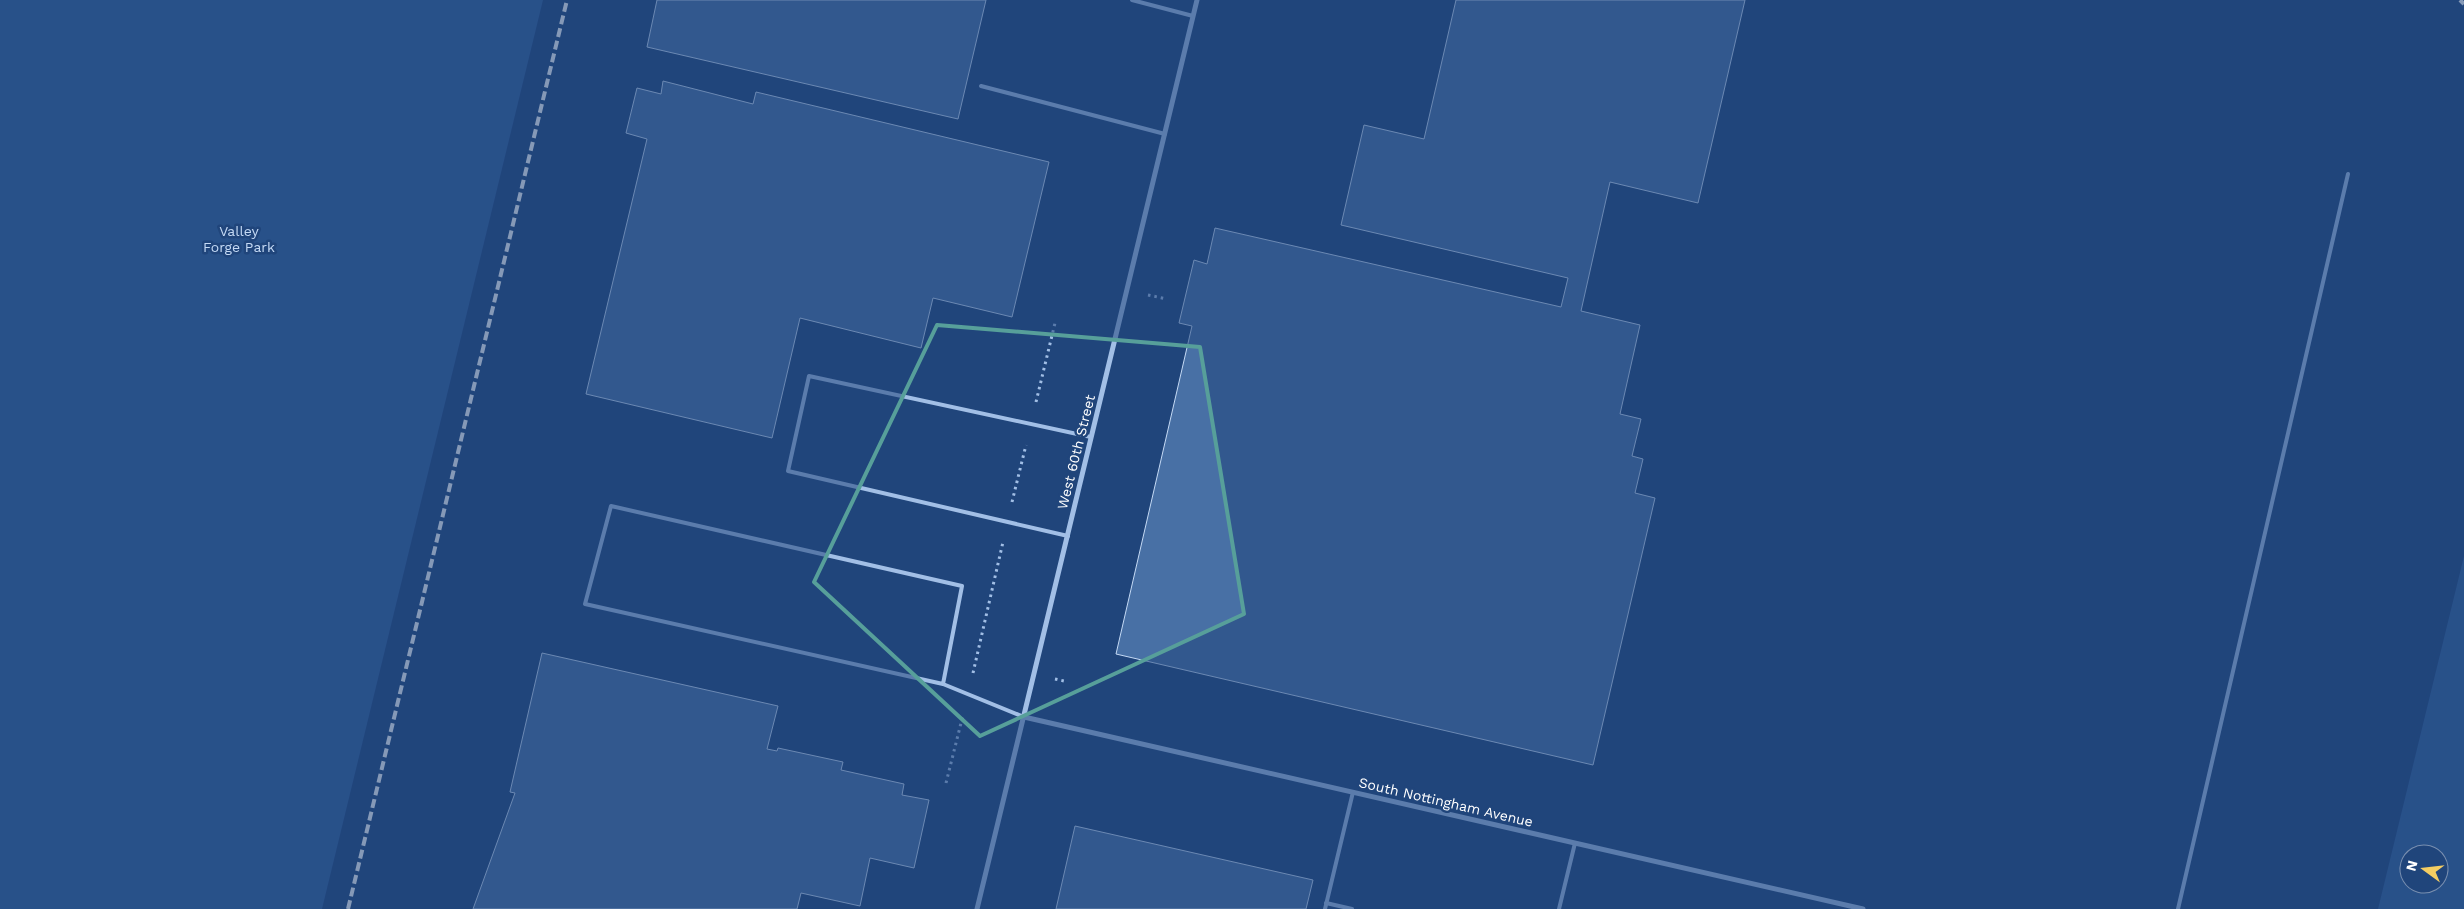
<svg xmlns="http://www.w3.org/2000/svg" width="2464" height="909" font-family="'Work Sans',sans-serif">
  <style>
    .green { fill: #325f9a; fill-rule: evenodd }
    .building { fill: #4870a5; stroke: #c5daf5 }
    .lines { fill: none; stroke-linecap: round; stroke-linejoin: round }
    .path { stroke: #a2bfe6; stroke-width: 3; stroke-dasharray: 2.5 4; stroke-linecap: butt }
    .lane { stroke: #a2bfe6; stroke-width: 4 }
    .street { stroke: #a2bfe6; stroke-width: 5 }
    .rail { stroke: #fff; stroke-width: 4; stroke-dasharray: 9 4; stroke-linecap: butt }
    .marked { fill: none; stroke: #579f9a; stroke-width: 4; stroke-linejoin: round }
    .labels { text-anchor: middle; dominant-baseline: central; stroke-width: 5; stroke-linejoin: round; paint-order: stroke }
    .park-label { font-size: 14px; fill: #c5daf5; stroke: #20457b }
    .street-label { font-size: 14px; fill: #fff; stroke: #20457b }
  </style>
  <rect width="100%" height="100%" fill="#20457b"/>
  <g class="green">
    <polygon points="0,0 543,0 322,909 0,909"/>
    <path d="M2464 556V909H2378ZM2409 854H2439V884H2409Z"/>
  </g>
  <g class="building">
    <polygon points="657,0 986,0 958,119 647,47"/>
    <polygon points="1456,0 1745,0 1698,203 1610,182 1581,311 1640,325 1620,414 1641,419 1632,456 1643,459 1635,493 1655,498 1593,765 1116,654 1192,326 1179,323 1194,260 1207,264 1215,228 1561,307 1568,278 1341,225 1364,125 1424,139"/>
    <polygon points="663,81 753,104 756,92 1049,162 1012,317 933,298 921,348 800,318 772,438 586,394 647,139 626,133 637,88 661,94"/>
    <polygon points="542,653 778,706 767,749 777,751 778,748 843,762 841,770 904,784 902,795 929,800 914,868 870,858 860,906 801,893 797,909 473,909 515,793 510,792"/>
    <polygon points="1075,826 1313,880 1306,909 1056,909"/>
  </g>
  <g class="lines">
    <g class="path">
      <polyline points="1148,295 1167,299"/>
      <polyline points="1036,402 1055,323"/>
      <polyline points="1012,502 1026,445"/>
      <polyline points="973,673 1003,542"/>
      <polyline points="1055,679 1064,681"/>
      <polyline points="946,783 963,715"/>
    </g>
    <g class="lane">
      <polyline points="1132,0 1193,16"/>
      <polyline points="981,86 1165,134"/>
      <polyline points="1068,536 788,471 809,376 1091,437"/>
      <polyline points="943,684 962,586 611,506 585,604 943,684 1024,717"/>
      <polyline points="1326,903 1352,909"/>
      <polyline points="1325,909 1353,792"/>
      <polyline points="1559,909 1575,843"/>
      <polyline points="2178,909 2348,174"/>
    </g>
    <g class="street">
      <polyline points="1024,717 1863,909"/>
      <polyline points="977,909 1197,0"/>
    </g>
    <g class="rail">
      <polyline points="2460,0 2464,4"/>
      <polyline points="348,909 567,0"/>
    </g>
  </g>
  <path d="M0 0H2464V909H0ZM937 325 1200 347 1244 614 980 736 814 582Z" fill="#20457b" fill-opacity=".55" fill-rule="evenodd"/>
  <path class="marked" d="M937 325 1200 347 1244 614 980 736 814 582Z"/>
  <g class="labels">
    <g class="park-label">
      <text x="239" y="231">Valley<tspan x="239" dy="16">Forge Park</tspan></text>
    </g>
    <g class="street-label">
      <text transform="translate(1076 452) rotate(-76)">West 60th Street</text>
      <text transform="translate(1446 802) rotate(13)">South Nottingham Avenue</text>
    </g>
  </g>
  <g transform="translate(2424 869) rotate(285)"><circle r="24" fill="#20457b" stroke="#798fb0"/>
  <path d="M0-4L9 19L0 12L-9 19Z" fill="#f4cd62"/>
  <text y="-8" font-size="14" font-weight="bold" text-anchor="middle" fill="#ffffff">N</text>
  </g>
</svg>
